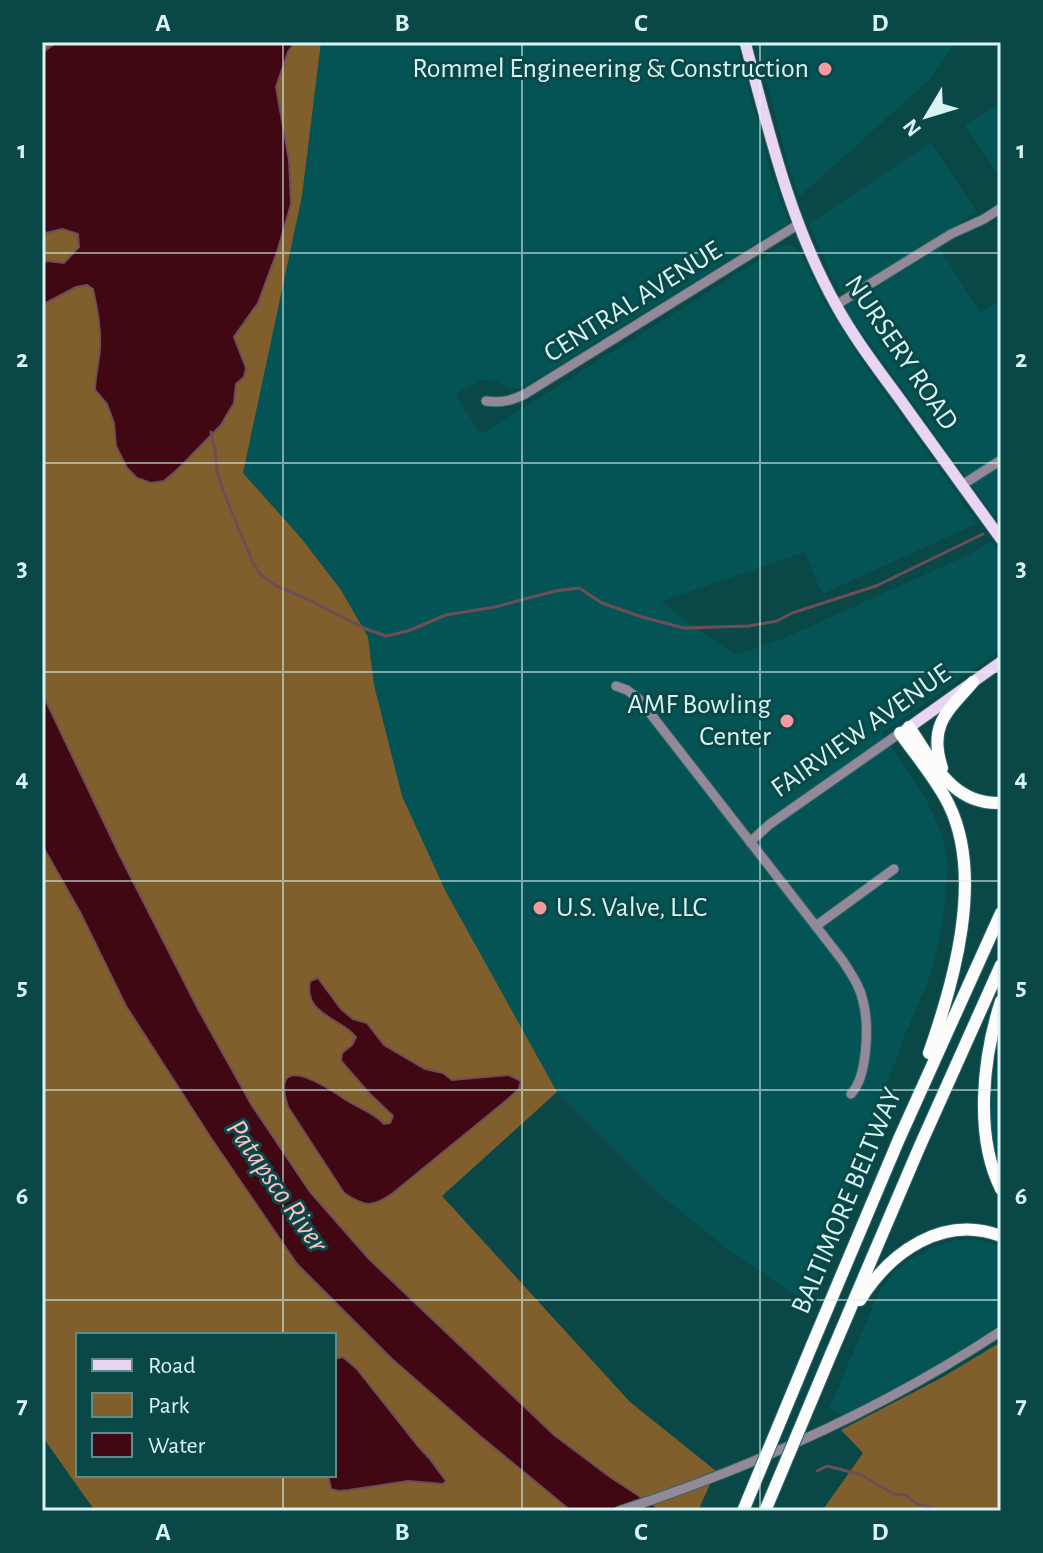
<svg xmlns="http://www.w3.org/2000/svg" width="1043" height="1553" font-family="'Alegreya Sans',sans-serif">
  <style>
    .built { fill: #045455 }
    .green { fill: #815f2c; fill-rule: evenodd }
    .water { fill: #410713; stroke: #6e4e56; stroke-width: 2 }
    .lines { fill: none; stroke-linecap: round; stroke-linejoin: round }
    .stream { stroke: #6e4e56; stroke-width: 3 }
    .minor-casing { stroke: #2f6666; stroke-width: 11 }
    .major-casing { stroke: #2f6666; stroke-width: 13 }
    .highway-casing { stroke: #2f6666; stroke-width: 14 }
    .minor { stroke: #948999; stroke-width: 9 }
    .major { stroke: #ead4f4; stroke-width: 11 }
    .highway { stroke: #fcfcfc; stroke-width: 12 }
    .highway-bridge-casing { stroke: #2f6666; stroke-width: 14; stroke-linecap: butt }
    .highway-bridge { stroke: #fcfcfc; stroke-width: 12 }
    .grid { fill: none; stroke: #d8f4f3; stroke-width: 2; stroke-opacity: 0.55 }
    .poi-dot { fill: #f49aa1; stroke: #0a4747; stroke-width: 3 }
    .labels { text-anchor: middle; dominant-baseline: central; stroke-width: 6; stroke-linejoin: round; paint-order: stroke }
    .poi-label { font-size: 28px; fill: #d8f4f3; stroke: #0a4747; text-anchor: end }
    .street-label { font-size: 28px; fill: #d8f4f3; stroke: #0a4747 }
    .water-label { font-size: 30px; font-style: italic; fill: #fdc0c3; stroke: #0a4747 }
    .neatline { fill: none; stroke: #d8f4f3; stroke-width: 3 }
    .grid-label { font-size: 26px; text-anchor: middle; font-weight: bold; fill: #d8f4f3 }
  </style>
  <rect width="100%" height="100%" fill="#0a4747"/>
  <g class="built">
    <polygon points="321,42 736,42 771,174 789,223 528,384 520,388 508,388 498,381 480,380 455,394 481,434 781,246 789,245 796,248 801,254 823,299 858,356 978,523 822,594 805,552 660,602 736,655 789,636 970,554 991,541 1001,555 1001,650 882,733 926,799 943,837 948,868 945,903 939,941 929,979 906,1032 807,1303 731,1252 659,1194 557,1092 446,892 402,796 374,685 368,637 341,590 301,538 243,473 302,196"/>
    <polygon points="756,42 956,42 929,80 799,197 789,167"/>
    <polygon points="1001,102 1001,180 965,125"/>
    <polygon points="931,142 977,212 853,290 845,292 840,290 830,273 809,224"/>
    <polygon points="939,248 980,312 1001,300 1001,514 994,516 847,312 848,305"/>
    <polygon points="1001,1049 1001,1178 991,1145 990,1115 995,1069"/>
    <polygon points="974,1239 1001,1246 1001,1323 938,1365 843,1415 829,1409 878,1294 892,1274 911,1259 932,1248 955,1240"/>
  </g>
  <g class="green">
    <path d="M52 42H321L302 196 243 473 301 538 341 590 368 637 374 685 402 796 446 892 557 1092 442 1196 630 1402 716 1471 698 1511H95L42 1436V48ZM78 1335H334V1475H78Z"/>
    <polygon points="1001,1342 1001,1511 822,1511 863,1453 841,1430 941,1378"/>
  </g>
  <g class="water">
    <path d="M57 42H295L288 52 276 87 289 160 291 204 277 252 258 303 234 337 246 368 244 377 236 384 234 403 221 425 179 468 164 481 151 483 137 478 127 468 116 446 114 423 107 404 95 390C95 375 100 360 100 346 101 326 97 308 93 289L87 285 76 287 42 305V263L47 261 64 263 79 247 78 234 62 229 46 233 42 231V53Z"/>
    <polygon points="42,693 120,856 198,1009 251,1104 310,1192 369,1259 554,1435 610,1477 662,1511 571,1511 480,1436 392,1359 297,1264 211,1138 126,1006 80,912 42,845"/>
    <path d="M318 978 341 1009 353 1019 367 1023 384 1045 425 1069 443 1073 452 1080 509 1075 521 1081 519 1089 508 1099 393 1193C372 1208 365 1207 344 1193L288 1107C269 1049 324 1085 346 1100 358 1108 374 1112 384 1124L390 1123 393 1116 370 1094 341 1061 342 1053 352 1045 356 1037C341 1018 303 1015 310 981Z"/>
    <polygon points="343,1357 357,1369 418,1446 429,1458 446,1481 443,1484 408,1481 349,1490 338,1491 331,1489 328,1475 334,1475 334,1359"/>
  </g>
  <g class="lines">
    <g class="stream">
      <polyline points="211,432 215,450 217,470 222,488 252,561 260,574 276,586 305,598 366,629 386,636 408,631 446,615 495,607 555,591 579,588 602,603 642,617 684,628 749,626 777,621 792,613 876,586 983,534"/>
      <polyline points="817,1471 827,1466 859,1474 894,1494 906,1495 917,1504 944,1511"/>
    </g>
    <g class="minor-casing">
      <g id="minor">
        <polyline points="836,305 951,234 984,219 1001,208"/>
        <path d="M486 401C501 403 511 401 525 394L799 224"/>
        <polyline points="962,485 1001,460"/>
        <path d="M616 686 627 690 639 699 843 961C851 974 860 986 863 1001 869 1024 868 1076 851 1094"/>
        <polyline points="750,842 770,824 900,733"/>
        <polyline points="816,926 894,869"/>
        <path d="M619 1511C753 1467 883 1409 1001 1331"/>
      </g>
    </g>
    <g class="major-casing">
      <g id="major">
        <path d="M745 42C769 132 790 223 836 305 858 345 886 379 912 416 942 457 971 498 1001 539"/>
        <polyline points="904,731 1001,662"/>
      </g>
    </g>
    <g class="highway-casing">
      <g id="highway">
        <path d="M909 727C934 763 952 805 1001 803"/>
        <path d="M900 733C917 757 937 780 949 805 984 877 954 982 929 1053"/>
        <path d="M942 768C928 725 947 712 973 682"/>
        <path d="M1001 1001C983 1057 974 1135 1001 1189"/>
        <path d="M860 1300C890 1252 943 1214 1001 1236"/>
        <polyline points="812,1345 899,1139 1001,913"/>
        <polyline points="831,1354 919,1148 1001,965"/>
      </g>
    </g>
    <use href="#minor" class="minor"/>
    <use href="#major" class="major"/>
    <use href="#highway" class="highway"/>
    <g class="highway-bridge-casing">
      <g id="highway-bridge">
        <polyline points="743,1511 812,1345"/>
        <polyline points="765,1511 831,1354"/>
      </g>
    </g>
    <use href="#highway-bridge" class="highway-bridge"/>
  </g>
  <path class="grid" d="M283 42V1335M522 42V1511M760 42V1511M42 253H1001M42 463H1001M42 672H1001M42 881H1001M42 1090H1001M42 1300H1001M283 1475V1511"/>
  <g class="poi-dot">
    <circle cx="825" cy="69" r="8"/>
    <circle cx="787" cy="721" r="8"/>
    <circle cx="540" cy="908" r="8"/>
  </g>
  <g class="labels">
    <g class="poi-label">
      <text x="809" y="69">Rommel Engineering &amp; Construction</text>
      <text x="771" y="705">AMF Bowling<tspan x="771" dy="32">Center</tspan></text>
      <text x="556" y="908" text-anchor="start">U.S. Valve, LLC</text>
    </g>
    <g class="street-label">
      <text transform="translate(633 302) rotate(-32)">CENTRAL AVENUE</text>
      <text transform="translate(901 353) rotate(56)">NURSERY ROAD</text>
      <text transform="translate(861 731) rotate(-35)">FAIRVIEW AVENUE</text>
      <text transform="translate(847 1201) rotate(-67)">BALTIMORE BELTWAY</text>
    </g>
    <g class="water-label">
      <text transform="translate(277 1186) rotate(55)">Patapsco River</text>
    </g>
  </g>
  <rect width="1043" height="1553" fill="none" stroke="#0a4747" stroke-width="88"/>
  <rect x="76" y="1333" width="260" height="144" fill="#0a4747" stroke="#5c8c8c" stroke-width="2"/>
  <rect x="92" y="1359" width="40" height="12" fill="#ead4f4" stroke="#5c8c8c" stroke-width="2"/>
  <text x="148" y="1373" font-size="24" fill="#d8f4f3">Road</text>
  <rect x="92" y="1393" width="40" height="24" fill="#815f2c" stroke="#5c8c8c" stroke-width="2"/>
  <text x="148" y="1413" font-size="24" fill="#d8f4f3">Park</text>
  <rect x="92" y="1433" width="40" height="24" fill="#410713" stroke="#5c8c8c" stroke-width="2"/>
  <text x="148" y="1453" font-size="24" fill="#d8f4f3">Water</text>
  <g transform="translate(927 116) rotate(232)" stroke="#0a4747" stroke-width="6" paint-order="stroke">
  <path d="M0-6L14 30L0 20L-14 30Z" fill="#d8f4f3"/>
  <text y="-12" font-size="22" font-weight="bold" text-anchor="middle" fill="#d8f4f3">N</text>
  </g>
  <rect x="44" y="44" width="955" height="1465" class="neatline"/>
  <g class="grid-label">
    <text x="163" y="31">A</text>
    <text x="402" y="31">B</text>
    <text x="641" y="31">C</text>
    <text x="880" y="31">D</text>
    <text x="22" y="158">1</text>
    <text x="1021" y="158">1</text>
    <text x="22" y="367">2</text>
    <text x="1021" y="367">2</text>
    <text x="22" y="576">3</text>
    <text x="1021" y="576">3</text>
    <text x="22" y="786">4</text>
    <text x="1021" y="786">4</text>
    <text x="22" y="995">5</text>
    <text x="1021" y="995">5</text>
    <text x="22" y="1204">6</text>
    <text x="1021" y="1204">6</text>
    <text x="22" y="1413">7</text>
    <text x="1021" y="1413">7</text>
    <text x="163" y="1540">A</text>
    <text x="402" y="1540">B</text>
    <text x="641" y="1540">C</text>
    <text x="880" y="1540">D</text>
  </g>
</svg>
